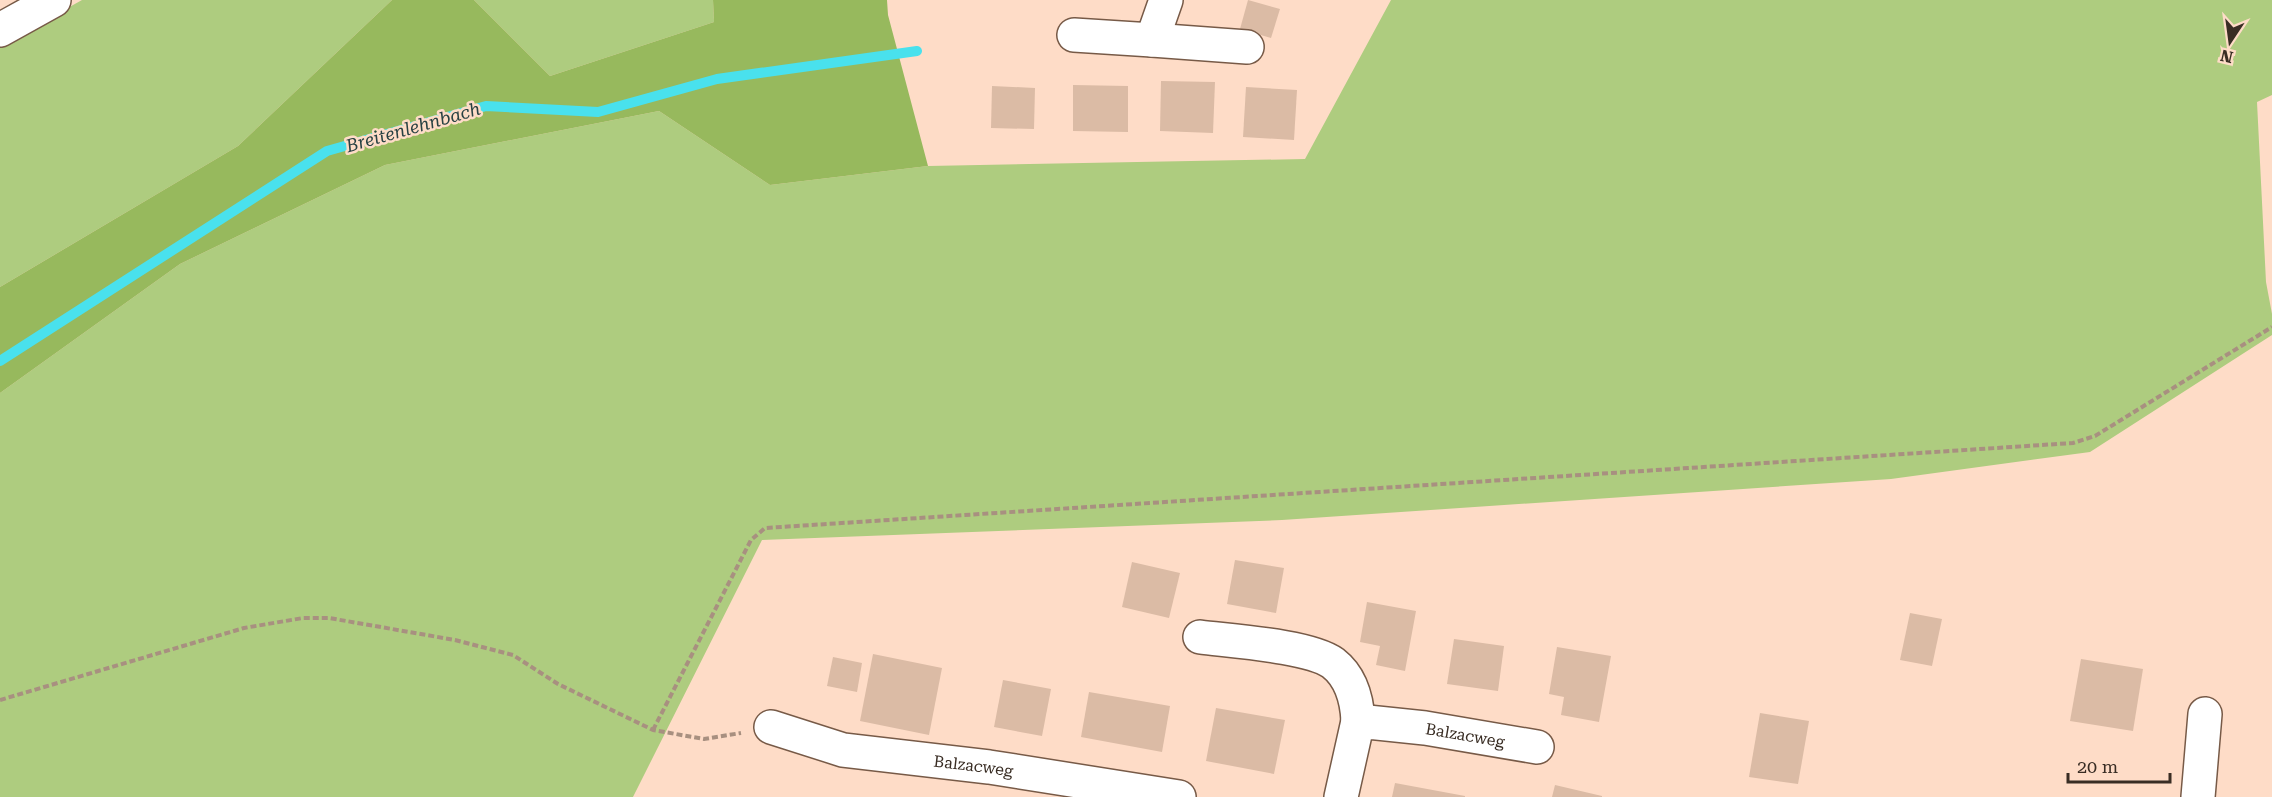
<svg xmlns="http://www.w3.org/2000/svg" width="2272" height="797" font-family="'Roboto Serif',serif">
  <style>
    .green { fill: #aecc7f }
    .forest { fill: #97b95d }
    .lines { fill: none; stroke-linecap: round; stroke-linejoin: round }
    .stream { stroke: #49e1ed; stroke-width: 10 }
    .building { fill: #dbbba5 }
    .minor-casing { stroke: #775a47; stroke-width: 36 }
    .path { stroke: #a89080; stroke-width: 4; stroke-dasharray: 6 3; stroke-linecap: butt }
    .minor { stroke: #fff; stroke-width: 33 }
    .labels { text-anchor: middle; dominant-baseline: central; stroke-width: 5; stroke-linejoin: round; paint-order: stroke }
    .street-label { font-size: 16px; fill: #392d24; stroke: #fedcc7 }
    .water-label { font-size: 18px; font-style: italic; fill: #284143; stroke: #fedcc7 }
  </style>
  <rect width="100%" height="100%" fill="#fedcc7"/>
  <g class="green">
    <polygon points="82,0 392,0 238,146 0,287 0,46"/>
    <polygon points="474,0 713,0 714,22 550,76"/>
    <polygon points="1391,0 2272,0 2272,95 2257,102 2266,282 2272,314 2272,335 2090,452 1891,479 1282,520 762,540 633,797 0,797 0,393 180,264 385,165 659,111 770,185 928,166 1305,159"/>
  </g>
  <polygon class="forest" points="392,0 474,0 550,76 714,22 713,0 887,0 888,15 928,166 770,185 659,111 385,165 180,264 0,393 0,287 238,146"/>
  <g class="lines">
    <polyline class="stream" points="0,361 327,151 486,106 598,112 717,79 917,51"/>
  </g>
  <g class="building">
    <polygon points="1248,0 1280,9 1271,38 1240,29"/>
    <polygon points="1161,81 1215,82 1213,133 1160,131"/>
    <polygon points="1073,85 1128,86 1128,132 1073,131"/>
    <polygon points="992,86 1035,88 1034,129 991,128"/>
    <polygon points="1246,87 1297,90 1294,140 1243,137"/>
    <polygon points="1235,560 1284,568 1276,613 1227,604"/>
    <polygon points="1132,562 1180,573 1169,618 1122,607"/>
    <polygon points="1367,602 1416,611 1405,671 1376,665 1380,646 1360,642"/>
    <polygon points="1910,613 1942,619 1932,666 1900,660"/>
    <polygon points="1454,639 1504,646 1498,691 1447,684"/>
    <polygon points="1557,647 1611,656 1599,722 1561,715 1564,697 1549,694"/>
    <polygon points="873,654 942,668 929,735 860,721"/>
    <polygon points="833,657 862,663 857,692 827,686"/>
    <polygon points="2081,659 2143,669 2133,731 2070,721"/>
    <polygon points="1003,680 1051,689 1042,736 994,727"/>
    <polygon points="1089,692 1170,706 1162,752 1081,737"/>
    <polygon points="1216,708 1285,720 1274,774 1206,761"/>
    <polygon points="1760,713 1809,721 1798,784 1749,777"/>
    <polygon points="1395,783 1465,796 1465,797 1392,797"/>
    <polygon points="1555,785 1602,796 1602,797 1552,797"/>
  </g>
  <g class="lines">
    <g class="minor-casing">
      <g id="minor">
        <polyline points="0,30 54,0"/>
        <polyline points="1074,35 1152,40 1166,0"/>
        <polyline points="1152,40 1247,47"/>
        <path d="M1200 637C1231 641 1310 646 1333 663 1351 677 1357 700 1358 721"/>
        <path id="s1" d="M771 727 843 750 989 767 1179 797"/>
        <path id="s2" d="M1341 797 1358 721 1425 728 1537 747"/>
        <polyline points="2198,797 2205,714"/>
      </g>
    </g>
    <g class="path">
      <polyline points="0,700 244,628 303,618 329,618 455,640 513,655 558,684 653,730 704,739 741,733"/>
      <polyline points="653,730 751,540 765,528 2073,443 2095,436 2272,327"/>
    </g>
    <use href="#minor" class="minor"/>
  </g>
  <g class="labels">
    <g class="street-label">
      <text stroke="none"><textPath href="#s2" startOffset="186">Balzacweg</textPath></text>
      <text stroke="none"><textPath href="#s1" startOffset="207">Balzacweg</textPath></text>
    </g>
    <g class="water-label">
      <text transform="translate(413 127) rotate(-16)">Breitenlehnbach</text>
    </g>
  </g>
  <g transform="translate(2230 42) rotate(193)" stroke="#fedcc7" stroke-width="4.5" paint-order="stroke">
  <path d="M0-4.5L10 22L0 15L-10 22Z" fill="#392d24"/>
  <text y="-9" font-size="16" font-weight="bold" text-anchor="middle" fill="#392d24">N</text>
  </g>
  <path d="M2068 773v9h102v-9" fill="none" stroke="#392d24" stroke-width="3"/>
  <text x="2077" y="773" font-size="18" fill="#392d24" stroke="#fedcc7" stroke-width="4.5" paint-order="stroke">20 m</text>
</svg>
